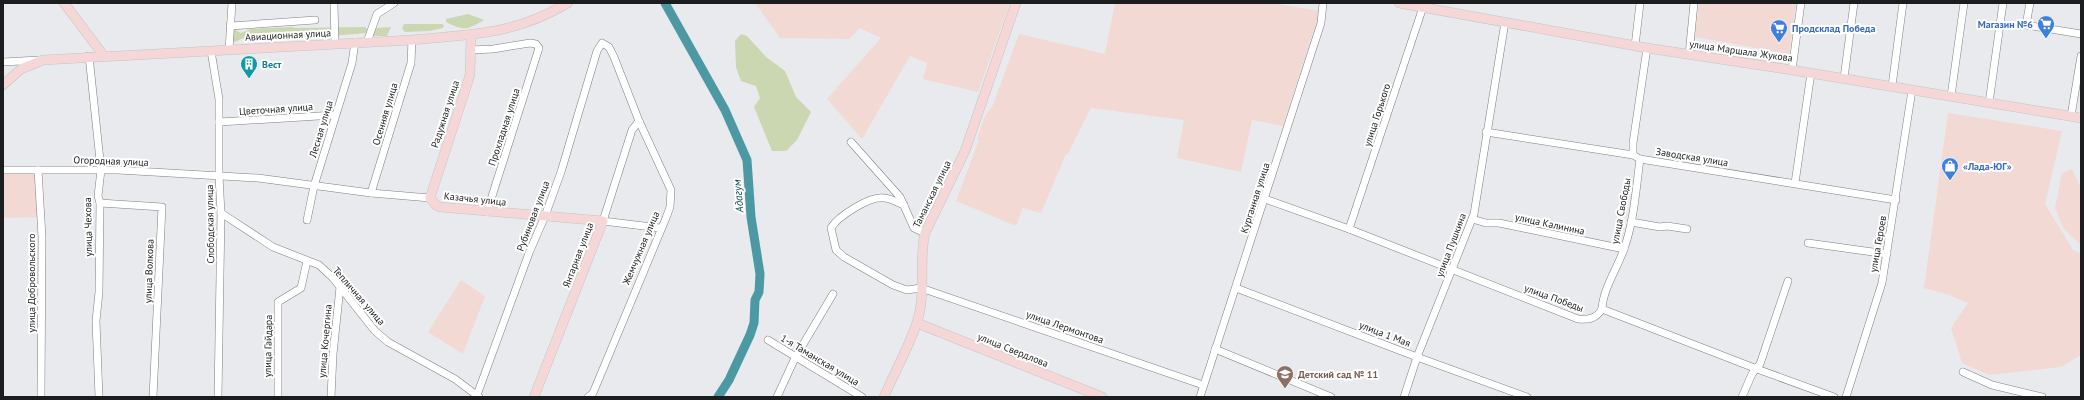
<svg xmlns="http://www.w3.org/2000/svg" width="2084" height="400" font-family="'PT Sans',sans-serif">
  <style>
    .industrial { fill: #f3d9d3 }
    .green { fill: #cbd7b1 }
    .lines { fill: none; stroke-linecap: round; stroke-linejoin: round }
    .river { stroke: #4c99a4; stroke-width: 9 }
    .minor-casing { stroke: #7e7f82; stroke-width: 8 }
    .major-casing { stroke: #c4c4c4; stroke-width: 10 }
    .minor { stroke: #fff; stroke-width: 7 }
    .major { stroke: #f5d7d8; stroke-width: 9 }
    .labels { text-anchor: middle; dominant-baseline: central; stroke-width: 4; stroke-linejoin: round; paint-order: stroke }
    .shop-label { font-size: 10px; font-weight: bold; fill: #366cbe; stroke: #fff; text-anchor: start }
    .street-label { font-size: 10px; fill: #1c1d1e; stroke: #fff }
    .culture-label { font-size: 10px; font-weight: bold; fill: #0d838f; stroke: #fff; text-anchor: start }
    .education-label { font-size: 10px; font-weight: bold; fill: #785e54; stroke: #fff; text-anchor: start }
    .water-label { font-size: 11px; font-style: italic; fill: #034c55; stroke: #fff }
  </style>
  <rect width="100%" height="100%" fill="#e8eaed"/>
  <g class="industrial">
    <polygon points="755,3 1010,3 978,92 923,79 927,63 910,56 862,139 827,99 881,38 860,28 849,39 780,38"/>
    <polygon points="1115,3 1272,3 1320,11 1283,126 1252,120 1241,172 1177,158 1184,120 1091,108 1068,154 1066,154 1041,213 1023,208 1016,226 956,201 979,140 977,139 985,116 992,107 1019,34 1105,54"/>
    <polygon points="1699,3 1796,3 1789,54 1695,37"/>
    <polygon points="1948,113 2062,131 2045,204 2073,250 2081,254 2081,355 2061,367 1989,375 1962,363 1951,328 1968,303 1949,295 1924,288"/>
    <polygon points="2072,169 2081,188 2081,245 2063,228 2055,208 2062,173"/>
    <polygon points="3,172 33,172 37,176 38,217 3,218"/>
    <polygon points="461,280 485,296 463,354 428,332"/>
  </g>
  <g class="green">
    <path d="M468 14 484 20C467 30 464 31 446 22V19Z"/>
    <polygon points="404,24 442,24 444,25 443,28 429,31 405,32 402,29"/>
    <polygon points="292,27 295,28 365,27 368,30 366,33 321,37 301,36 294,38 266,40 243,38 235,42 231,40 233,29 241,33 251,29"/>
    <polygon points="391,27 387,36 373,36 376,28"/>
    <polygon points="741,34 747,36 766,57 785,71 796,97 811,112 797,140 786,151 772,151 754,107 760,98 756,86 741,81 736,67 735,41"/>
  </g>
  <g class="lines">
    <polyline class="river" points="665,3 725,110 747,160 751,217 760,274 759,292 755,300 754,323 750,335 729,380 718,397"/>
    <g class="minor-casing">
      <g id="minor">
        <polyline points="334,3 335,44"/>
        <polyline points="2030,3 2026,25 2081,34"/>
        <polyline points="230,26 315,20"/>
        <polyline points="367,42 377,14 394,3"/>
        <polyline points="1635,46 1640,3"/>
        <polyline points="229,50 232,3"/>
        <polyline points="471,50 493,49 530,43 536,44 539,48 487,212"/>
        <polyline points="211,51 219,99 219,176 221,213 218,397"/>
        <polyline points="1689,55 1694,3"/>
        <polyline points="89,56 101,170 98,196 100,203 99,292 96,321 99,397"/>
        <polyline points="3,62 39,60"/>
        <polyline points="1792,70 1801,3"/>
        <polyline points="1844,78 1854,3"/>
        <polyline points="1892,86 1903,3"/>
        <polyline points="1951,96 1964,3"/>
        <polyline points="1989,103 2003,3"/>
        <polyline points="2071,116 2081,56"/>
        <polyline points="639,121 632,130 603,221 660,228"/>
        <polyline points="219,122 335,115"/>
        <polyline points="1486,132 1633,155 1640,159 1896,200"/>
        <polyline points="851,142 900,197 914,228 925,233"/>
        <polyline points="1633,155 1633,143 1647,48"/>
        <polyline points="3,170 118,170 258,178 371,193 430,198"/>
        <polyline points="38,170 42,237 41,397"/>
        <polyline points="1795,183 1811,73"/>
        <polyline points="371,193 411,63 412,40"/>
        <path d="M1265 199 1349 229 1578 319C1588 320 1596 319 1602 309"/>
        <polyline points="100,203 162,207 153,397"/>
        <path d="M904 205C898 203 891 198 884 198 870 196 838 216 831 228L836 250 844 257 893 285 907 290 921 288 1203 385"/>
        <polyline points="221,213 273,247 319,265 333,278 375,331 388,342 455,379 479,397"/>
        <polyline points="1472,219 1486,223 1499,223 1624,249"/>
        <polyline points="307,220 314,186 352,63 355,42"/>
        <polyline points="1631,222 1660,227 1667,226 1687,229"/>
        <polyline points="1349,229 1423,7"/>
        <polyline points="1808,243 1887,254"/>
        <polyline points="1236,288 1417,357 1527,397"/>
        <polyline points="1602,309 1757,369 1834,397"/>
        <path d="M1602 309C1603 289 1617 269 1624 249 1634 221 1636 189 1640 159"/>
        <polyline points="768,340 862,397"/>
        <polyline points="1215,349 1331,397"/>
        <polyline points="1963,372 1992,385 2042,397"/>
        <polyline points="477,395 529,253 545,216 561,172 597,51 602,43 609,47 614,57 639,121 671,190 670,207 666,218 593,393 588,397"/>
        <polyline points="278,397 278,302 301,288 307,261"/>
        <polyline points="331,397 333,354 340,287"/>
        <polyline points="777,397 795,358 833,294"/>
        <polyline points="1200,397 1321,23 1323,3"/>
        <polyline points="1404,397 1417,357 1474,214 1505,22"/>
        <polyline points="1742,397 1752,374 1760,364 1788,281"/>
        <polyline points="1846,397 1882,283 1912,90"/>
      </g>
    </g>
    <g class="major-casing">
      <g id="major">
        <polyline points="64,3 104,56"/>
        <polyline points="1399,3 1647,48 1792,70 2081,118"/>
        <polyline points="471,35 470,75 430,198 436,205 440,207 603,221 534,397"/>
        <path d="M3 85 21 69 43 60 412 40C473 34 514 35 568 3"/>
        <polyline points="917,323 1102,397"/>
        <path d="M884 397C894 373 916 334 920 310 925 284 919 258 925 233L965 151 1016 3"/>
      </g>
    </g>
    <use href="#minor" class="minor"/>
    <use href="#major" class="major"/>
  </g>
  <defs>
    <g id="supermarket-pin" transform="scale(0.9)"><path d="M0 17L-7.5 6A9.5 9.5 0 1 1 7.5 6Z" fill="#3f7fe0" stroke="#fff"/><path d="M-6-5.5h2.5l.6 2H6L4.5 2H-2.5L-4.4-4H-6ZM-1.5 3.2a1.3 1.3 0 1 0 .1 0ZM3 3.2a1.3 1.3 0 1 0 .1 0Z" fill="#fff"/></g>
    <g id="building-pin" transform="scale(0.9)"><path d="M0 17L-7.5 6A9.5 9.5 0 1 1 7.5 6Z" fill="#0f9aa8" stroke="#fff"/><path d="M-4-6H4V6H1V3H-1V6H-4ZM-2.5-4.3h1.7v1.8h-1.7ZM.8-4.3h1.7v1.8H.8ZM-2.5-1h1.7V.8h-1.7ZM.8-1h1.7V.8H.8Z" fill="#fff"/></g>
    <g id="shop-pin" transform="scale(0.9)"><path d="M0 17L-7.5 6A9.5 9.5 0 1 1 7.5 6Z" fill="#3f7fe0" stroke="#fff"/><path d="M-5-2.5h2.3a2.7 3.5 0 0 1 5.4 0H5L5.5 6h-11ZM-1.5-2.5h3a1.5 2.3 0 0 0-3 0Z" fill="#fff"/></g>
    <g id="school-pin" transform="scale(0.9)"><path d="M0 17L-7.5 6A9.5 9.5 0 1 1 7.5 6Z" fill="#8d6e63" stroke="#fff"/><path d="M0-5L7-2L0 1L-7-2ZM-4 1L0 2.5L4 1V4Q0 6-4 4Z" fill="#fff"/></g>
  </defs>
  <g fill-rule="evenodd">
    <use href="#supermarket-pin" x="2046" y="24"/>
    <use href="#supermarket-pin" x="1779" y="28"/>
    <use href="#building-pin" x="249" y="64"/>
    <use href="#shop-pin" x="1950" y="166"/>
    <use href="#school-pin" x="1285" y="374"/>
  </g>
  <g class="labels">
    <g class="shop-label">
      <text x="2033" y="24" text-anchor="end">Магазин №6</text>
      <text x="1792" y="28">Продсклад Победа</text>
      <text x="1963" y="166">«Лада-ЮГ»</text>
    </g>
    <g class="street-label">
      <text transform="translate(288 35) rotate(-3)">Авиационная улица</text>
      <text transform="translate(1741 51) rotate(8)">улица Маршала Жукова</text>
      <text transform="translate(276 109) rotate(-4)">Цветочная улица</text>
      <text transform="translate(385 114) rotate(-73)">Осенняя улица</text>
      <text transform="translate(445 114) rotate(-72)">Радужная улица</text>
      <text transform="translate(1377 115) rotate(-72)">улица Горького</text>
      <text transform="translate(504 127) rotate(-72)">Прохладная улица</text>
      <text transform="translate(321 129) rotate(-73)">Лесная улица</text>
      <text transform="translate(1692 157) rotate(9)">Заводская улица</text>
      <text transform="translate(111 161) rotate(2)">Огородная улица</text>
      <text transform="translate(932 194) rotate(-64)">Таманская улица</text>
      <text transform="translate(1255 198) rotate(-72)">Курганная улица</text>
      <text transform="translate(475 199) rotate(6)">Казачья улица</text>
      <text transform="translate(1621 211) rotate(-79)">улица Свободы</text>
      <text transform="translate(533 216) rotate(-69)">Рубиновая улица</text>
      <text transform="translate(210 224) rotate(-91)">Слободская улица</text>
      <text transform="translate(1550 224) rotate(12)">улица Калинина</text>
      <text transform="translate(88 227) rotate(-91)">улица Чехова</text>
      <text transform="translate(1878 244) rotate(-80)">улица Героев</text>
      <text transform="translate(1451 245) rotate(-69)">улица Пушкина</text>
      <text transform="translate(641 248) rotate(-67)">Жемчужная улица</text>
      <text transform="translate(578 255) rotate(-69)">Янтарная улица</text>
      <text transform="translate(149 271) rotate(-88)">улица Волкова</text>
      <text transform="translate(31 283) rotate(-90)">улица Добровольского</text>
      <text transform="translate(359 296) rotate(49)">Тепличная улица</text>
      <text transform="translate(1554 298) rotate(20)">улица Победы</text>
      <text transform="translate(1065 327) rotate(19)">улица Лермонтова</text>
      <text transform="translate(1385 334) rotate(21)">улица 1 Мая</text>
      <text transform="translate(325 341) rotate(-85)">улица Кочергина</text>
      <text transform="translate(268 346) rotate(-89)">улица Гайдара</text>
      <text transform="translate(1013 350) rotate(22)">улица Свердлова</text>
      <text transform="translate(820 360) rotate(31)">1-я Таманская улица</text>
    </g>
    <g class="culture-label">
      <text x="262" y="64">Вест</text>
    </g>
    <g class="education-label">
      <text x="1298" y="374">Детский сад № 11</text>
    </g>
    <g class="water-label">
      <text transform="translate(738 196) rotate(-95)">Адагум</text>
    </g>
  </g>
  <rect width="2084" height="400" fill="none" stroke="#1c1d1e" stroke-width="8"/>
</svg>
